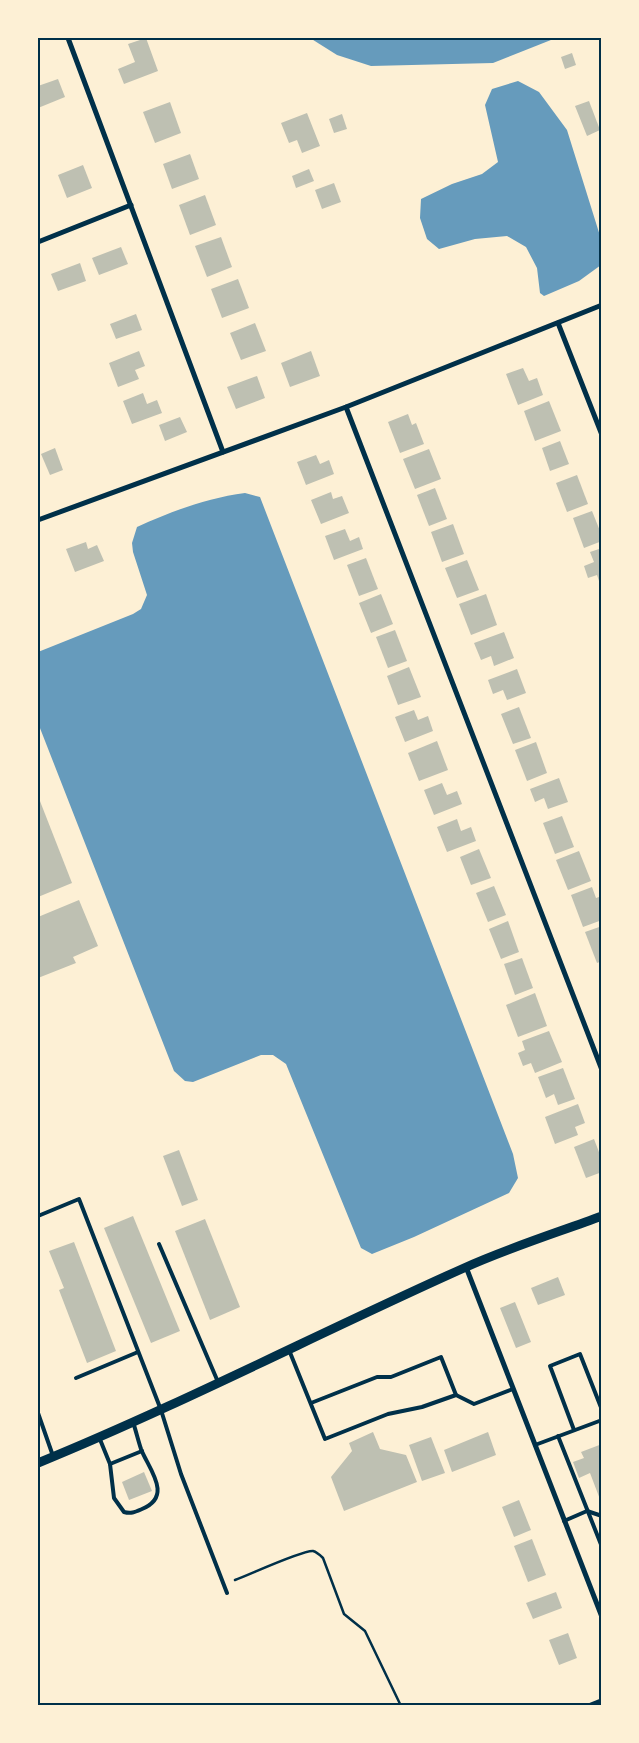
<svg xmlns="http://www.w3.org/2000/svg" width="639" height="1743" font-family="Roboto,sans-serif">
  <style>
    .water { fill: #669bbc }
    .building { fill: #bec0b2 }
    .lines { fill: none; stroke-linecap: round; stroke-linejoin: round }
    .path { stroke: #003049; stroke-width: 2.5 }
    .service { stroke: #003049; stroke-width: 4 }
    .minor { stroke: #003049; stroke-width: 5 }
    .tertiary { stroke: #003049; stroke-width: 9 }
    .neatline { fill: none; stroke: #003049; stroke-width: 2 }
  </style>
  <rect width="100%" height="100%" fill="#fdf0d5"/>
  <g class="water">
    <polygon points="310,38 556,38 493,63 371,66 337,55"/>
    <polygon points="518,81 539,92 567,130 601,239 601,265 579,281 544,296 540,293 537,268 526,247 507,236 475,239 439,249 427,239 420,218 421,199 452,184 482,174 498,162 485,105 492,89"/>
    <path d="M245 493 260 497 513 1154 518 1178 509 1193 414 1237 372 1254 361 1248 286 1064 273 1055H261L193 1082 185 1081 174 1071 38 723V652L133 614 141 609 147 595 133 552 132 543 137 527C172 511 207 498 245 493Z"/>
  </g>
  <g class="building">
    <polygon points="146,38 158,71 124,84 118,69 135,62 128,44"/>
    <polygon points="572,53 576,65 565,69 561,57"/>
    <polygon points="58,79 65,97 38,108 38,86"/>
    <polygon points="589,101 600,130 587,136 575,106"/>
    <polygon points="170,102 181,133 155,143 143,112"/>
    <polygon points="307,113 320,146 302,153 297,140 289,143 281,123"/>
    <polygon points="342,114 347,129 334,133 329,119"/>
    <polygon points="190,154 199,179 172,189 163,164"/>
    <polygon points="83,165 92,188 67,198 58,175"/>
    <polygon points="309,169 314,181 296,188 292,176"/>
    <polygon points="334,183 341,202 322,209 315,190"/>
    <polygon points="205,195 216,225 190,235 179,205"/>
    <polygon points="221,237 232,267 207,277 195,246"/>
    <polygon points="121,247 128,264 99,275 92,258"/>
    <polygon points="80,263 86,281 58,291 51,274"/>
    <polygon points="238,279 249,308 222,318 211,289"/>
    <polygon points="136,314 142,330 116,339 110,324"/>
    <polygon points="255,323 266,351 241,360 230,333"/>
    <polygon points="139,351 145,366 135,370 139,379 118,387 109,363"/>
    <polygon points="311,351 320,376 290,387 281,363"/>
    <polygon points="523,368 529,381 537,378 543,395 518,405 506,374"/>
    <polygon points="257,376 265,398 236,409 227,387"/>
    <polygon points="143,393 147,404 157,400 162,413 132,424 123,401"/>
    <polygon points="549,401 561,431 535,441 524,411"/>
    <polygon points="408,414 412,425 416,423 424,444 400,453 388,422"/>
    <polygon points="180,417 187,432 165,441 159,425"/>
    <polygon points="560,441 569,464 550,471 542,448"/>
    <polygon points="55,448 63,470 50,475 41,454"/>
    <polygon points="429,449 441,479 415,489 403,459"/>
    <polygon points="316,455 320,464 329,460 334,474 306,485 297,462"/>
    <polygon points="577,475 588,504 567,512 556,483"/>
    <polygon points="435,488 447,519 429,526 417,495"/>
    <polygon points="331,492 333,499 342,496 349,513 321,524 311,500"/>
    <polygon points="592,511 602,536 602,541 584,548 573,518"/>
    <polygon points="453,524 464,554 442,562 431,532"/>
    <polygon points="345,529 350,541 359,537 363,549 334,560 325,536"/>
    <polygon points="86,542 88,549 97,545 104,561 75,572 66,549"/>
    <polygon points="602,548 602,583 600,584 597,575 588,578 584,566 594,562 590,552"/>
    <polygon points="366,558 378,589 359,596 347,565"/>
    <polygon points="467,560 479,590 457,598 445,568"/>
    <polygon points="381,594 393,624 371,633 359,603"/>
    <polygon points="486,594 497,625 471,635 459,604"/>
    <polygon points="395,630 407,661 388,668 376,637"/>
    <polygon points="504,632 514,658 494,666 491,656 481,660 474,643"/>
    <polygon points="409,667 421,697 398,705 387,676"/>
    <polygon points="517,669 526,693 507,700 503,690 493,694 488,680"/>
    <polygon points="519,707 531,738 513,744 501,714"/>
    <polygon points="414,710 418,720 428,716 433,731 405,742 395,717"/>
    <polygon points="437,741 448,770 419,781 408,753"/>
    <polygon points="536,742 547,773 527,781 515,750"/>
    <polygon points="559,778 568,802 548,809 544,798 535,802 530,789"/>
    <polygon points="442,783 447,795 457,791 462,804 434,815 424,790"/>
    <polygon points="38,796 72,883 38,897"/>
    <polygon points="562,816 574,847 555,854 543,823"/>
    <polygon points="457,819 461,831 471,827 476,841 447,852 437,827"/>
    <polygon points="479,849 491,878 471,885 460,857"/>
    <polygon points="579,851 591,881 568,890 556,860"/>
    <polygon points="494,886 506,915 488,922 476,893"/>
    <polygon points="592,887 596,898 602,896 602,920 583,927 571,895"/>
    <polygon points="79,900 98,946 73,957 76,963 38,978 38,917"/>
    <polygon points="508,921 519,952 501,959 489,929"/>
    <polygon points="602,926 602,961 597,963 585,932"/>
    <polygon points="522,958 533,988 515,995 504,964"/>
    <polygon points="535,993 547,1026 518,1037 506,1005"/>
    <polygon points="549,1031 562,1062 535,1073 531,1063 523,1066 518,1053 525,1050 522,1041"/>
    <polygon points="563,1068 575,1099 558,1105 554,1094 546,1098 538,1077"/>
    <polygon points="578,1104 585,1123 575,1127 578,1135 555,1144 545,1117"/>
    <polygon points="594,1139 602,1160 602,1172 586,1178 574,1147"/>
    <polygon points="179,1150 198,1200 182,1206 163,1156"/>
    <polygon points="133,1216 180,1331 151,1343 104,1228"/>
    <polygon points="205,1219 240,1307 210,1320 175,1231"/>
    <polygon points="74,1242 116,1351 87,1363 59,1290 64,1288 49,1251"/>
    <polygon points="558,1277 565,1295 538,1305 531,1288"/>
    <polygon points="515,1302 531,1342 516,1348 500,1308"/>
    <polygon points="373,1432 380,1449 406,1455 417,1482 344,1511 331,1477 352,1451 349,1443"/>
    <polygon points="488,1432 496,1455 452,1472 444,1450"/>
    <polygon points="431,1437 445,1473 422,1481 409,1445"/>
    <polygon points="602,1444 602,1502 601,1502 590,1473 579,1478 573,1462 584,1458 581,1452"/>
    <polygon points="144,1472 152,1491 129,1500 122,1482"/>
    <polygon points="519,1500 531,1530 514,1537 502,1507"/>
    <polygon points="532,1539 546,1575 528,1582 514,1546"/>
    <polygon points="556,1592 562,1608 533,1619 526,1603"/>
    <polygon points="568,1633 577,1658 559,1665 549,1640"/>
  </g>
  <g class="lines">
    <path class="path" d="M235 1580C249 1575 302 1550 313 1551 317 1552 320 1555 323 1558L344 1614 365 1631 401 1706"/>
    <g class="service">
      <polyline points="38,1216 79,1199 161,1410 181,1474 227,1593"/>
      <polyline points="159,1244 218,1382"/>
      <polyline points="289,1350 325,1439 388,1414 422,1407 456,1395 474,1404 513,1389"/>
      <polyline points="76,1378 138,1352"/>
      <polyline points="311,1403 377,1377 391,1377 441,1357 456,1395"/>
      <polyline points="38,1413 53,1456"/>
      <polyline points="574,1430 550,1366 580,1354 602,1410"/>
      <polyline points="558,1436 602,1547"/>
      <path d="M99 1437 110 1464 114 1498 124 1512C131 1514 135 1512 142 1509 174 1496 148 1468 141 1449 138 1440 136 1431 133 1422"/>
      <polyline points="535,1445 602,1420"/>
      <polyline points="110,1464 142,1451"/>
      <polyline points="564,1521 587,1511 602,1516"/>
      <polyline points="587,1706 602,1700"/>
    </g>
    <g class="minor">
      <polyline points="68,38 223,452"/>
      <polyline points="38,242 131,205"/>
      <polyline points="558,323 602,435"/>
      <polyline points="346,407 602,1070"/>
      <polyline points="38,520 346,407 602,305"/>
      <polyline points="466,1267 602,1617"/>
    </g>
    <path class="tertiary" d="M38 1463C182 1404 321 1332 464 1268 508 1248 556 1233 602 1216"/>
  </g>
  <rect width="639" height="1743" fill="none" stroke="#fdf0d5" stroke-width="78"/>
  <rect x="39" y="39" width="561" height="1665" class="neatline"/>
</svg>
